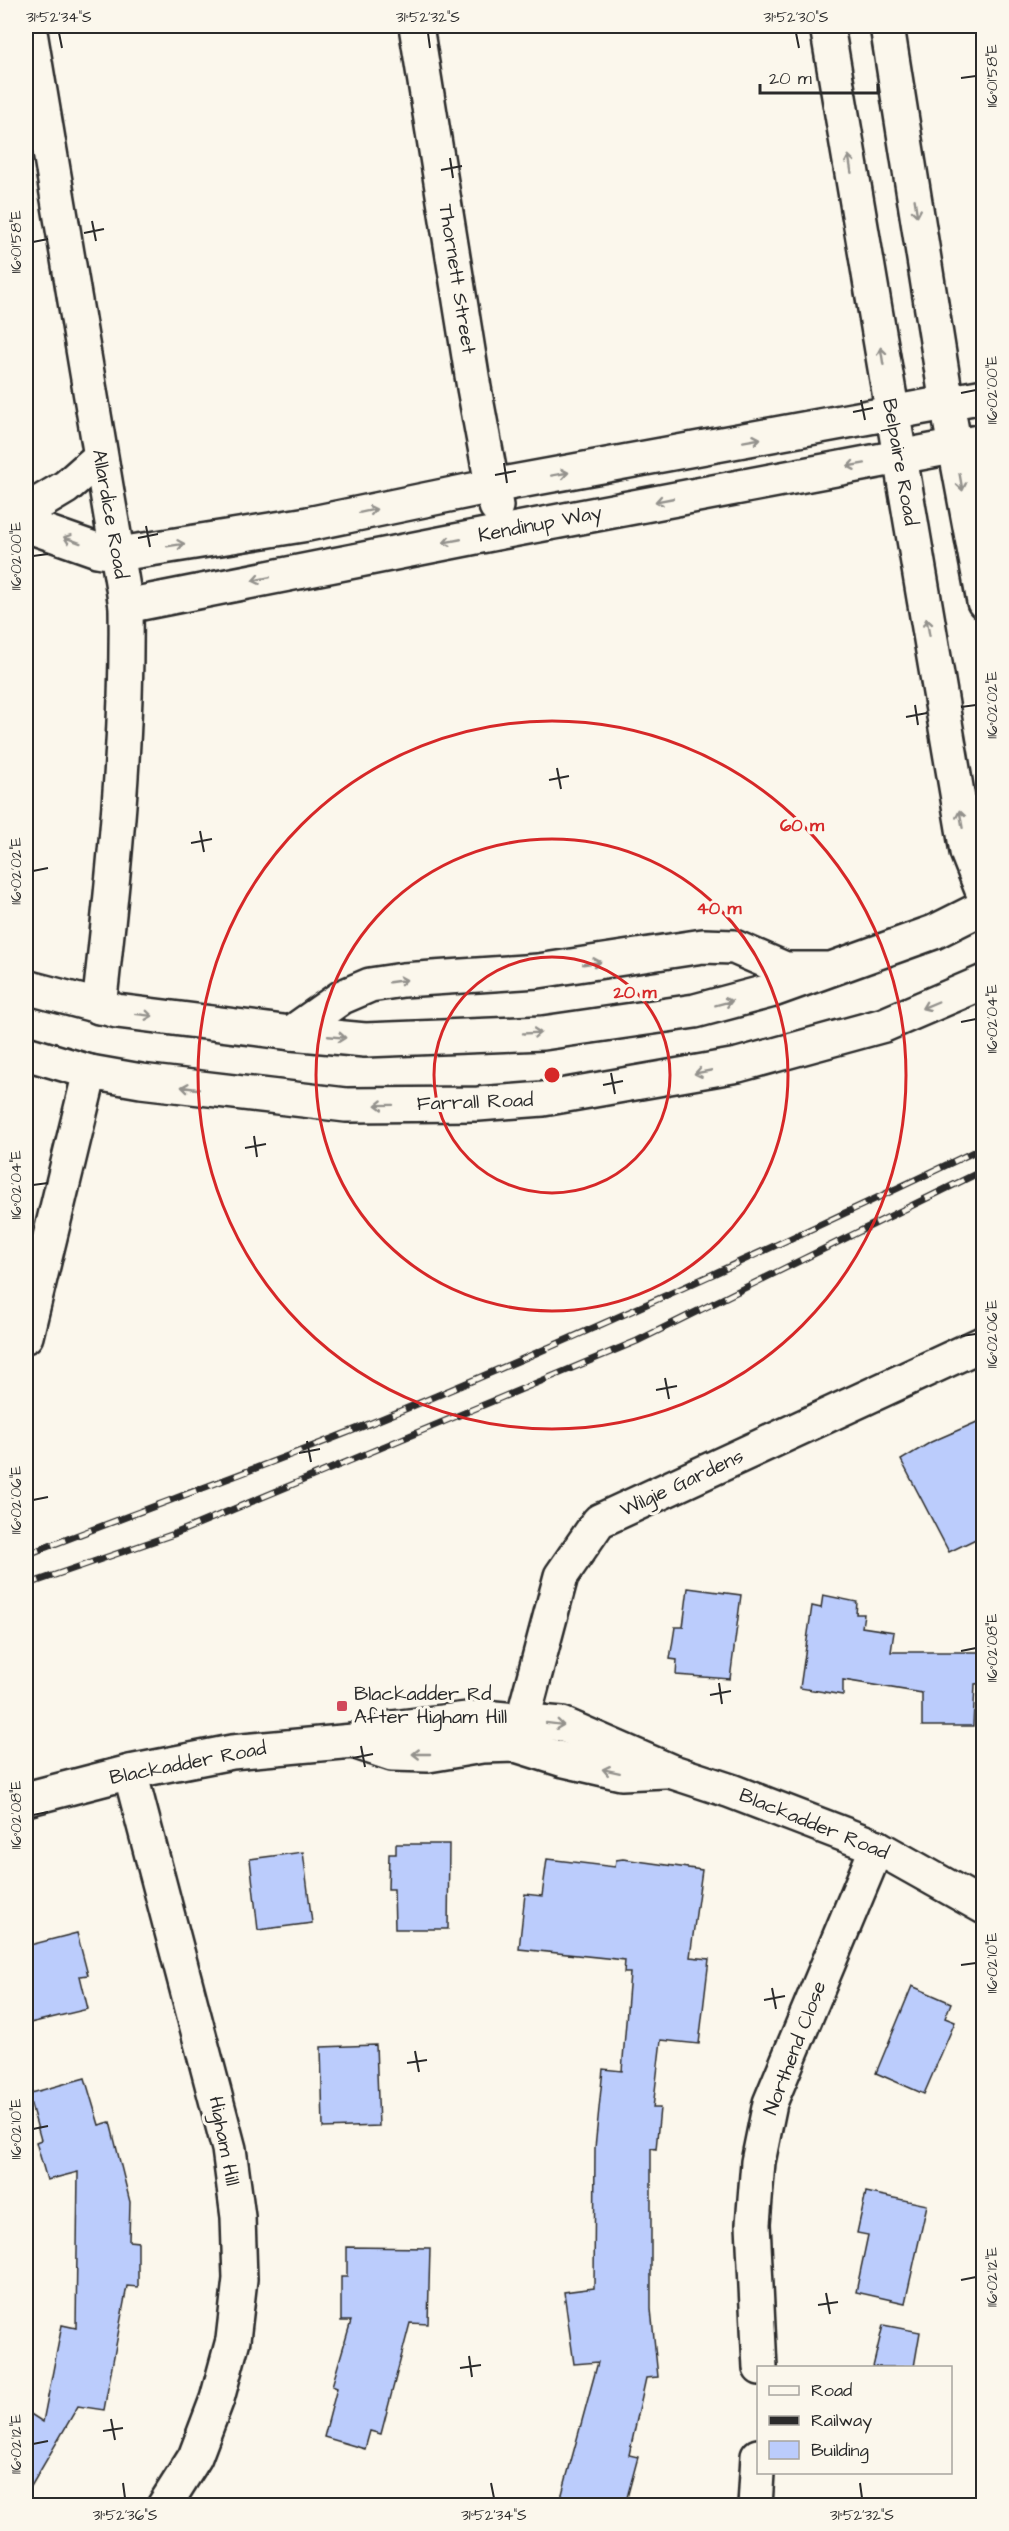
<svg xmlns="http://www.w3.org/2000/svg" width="1009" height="2531" font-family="'Architects Daughter',sans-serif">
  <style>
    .building { fill: #bbccfc; stroke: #2b2b2b; stroke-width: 1.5 }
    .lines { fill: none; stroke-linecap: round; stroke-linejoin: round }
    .minor-casing { stroke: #2b2b2b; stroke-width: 38 }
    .tertiary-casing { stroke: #2b2b2b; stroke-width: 38 }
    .secondary-casing { stroke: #2b2b2b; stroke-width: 38 }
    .minor { stroke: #fbf7ec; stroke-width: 33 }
    .tertiary { stroke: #fbf7ec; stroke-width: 33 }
    .secondary { stroke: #fbf7ec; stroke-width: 33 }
    .rail-casing { stroke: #2b2b2b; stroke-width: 7 }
    .rail { stroke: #fbf7ec; stroke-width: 4.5; stroke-dasharray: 14; stroke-linecap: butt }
    .oneway { stroke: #93918c }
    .ticks { fill: none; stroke: #2b2b2b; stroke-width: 2 }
    .ring { fill: none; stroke: #d62828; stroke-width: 3 }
    .poi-dot { fill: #d1495b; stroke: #fbf7ec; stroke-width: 2 }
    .labels { text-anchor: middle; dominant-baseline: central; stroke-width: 6; stroke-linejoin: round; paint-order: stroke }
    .street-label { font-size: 20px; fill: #2b2b2b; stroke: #fbf7ec }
    .poi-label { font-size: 20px; fill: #2b2b2b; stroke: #fbf7ec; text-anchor: start }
    .centre { fill: #d62828; stroke: #fbf7ec; stroke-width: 3 }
    .ring-label { font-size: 18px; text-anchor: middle; font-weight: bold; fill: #d62828; stroke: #fbf7ec; stroke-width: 6; stroke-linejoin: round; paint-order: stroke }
    .neatline { fill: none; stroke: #2b2b2b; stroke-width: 2 }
    .ticks-label { font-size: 15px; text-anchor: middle; fill: #2b2b2b }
  </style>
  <rect width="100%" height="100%" fill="#fbf7ec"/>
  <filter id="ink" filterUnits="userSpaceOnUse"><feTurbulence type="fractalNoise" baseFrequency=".0167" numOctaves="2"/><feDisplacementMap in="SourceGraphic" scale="12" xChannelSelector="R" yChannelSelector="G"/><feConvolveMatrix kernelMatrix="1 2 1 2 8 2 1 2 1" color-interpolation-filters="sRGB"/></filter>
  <g filter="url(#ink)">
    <g class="building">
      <polygon points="984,1419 984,1535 949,1552 901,1460 931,1442"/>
      <polygon points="688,1588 741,1595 730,1679 676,1675 677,1660 670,1659 675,1627 683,1627"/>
      <polygon points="823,1595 857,1602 856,1614 864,1614 862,1627 894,1632 891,1652 984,1652 984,1683 975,1684 973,1726 922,1726 922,1693 843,1680 843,1695 800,1688 812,1606 821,1608"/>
      <polygon points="396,1844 449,1844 448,1929 395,1929 394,1889 388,1889 389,1854 396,1854"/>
      <polygon points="303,1852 312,1923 258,1930 250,1859"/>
      <polygon points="547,1859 615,1867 616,1860 623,1859 702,1870 690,1957 709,1959 699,2044 661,2040 653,2108 660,2108 656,2149 651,2148 651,2309 658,2377 646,2378 629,2455 638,2457 625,2505 559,2505 598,2362 574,2364 564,2292 594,2288 595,2148 603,2069 622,2071 630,1973 624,1973 625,1960 519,1949 525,1894 542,1896"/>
      <polygon points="77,1933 88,1975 80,1976 88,2009 30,2023 26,2005 26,1946"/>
      <polygon points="912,1986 951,2003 945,2018 955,2022 924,2094 876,2073"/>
      <polygon points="376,2045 379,2126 323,2128 321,2047"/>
      <polygon points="85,2078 99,2125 110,2122 130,2202 129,2241 138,2242 138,2287 127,2286 104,2410 78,2406 26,2495 26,2411 43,2422 62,2325 76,2328 78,2172 47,2180 36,2142 41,2140 28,2094"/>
      <polygon points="866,2192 927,2205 905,2303 856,2292 868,2235 857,2233"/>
      <polygon points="347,2247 430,2248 428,2324 410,2323 381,2434 370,2431 365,2449 324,2437 337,2388 332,2386 351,2321 341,2321 341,2277 347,2277"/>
      <polygon points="883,2325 920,2332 914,2367 873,2367"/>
    </g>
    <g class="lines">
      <g class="minor-casing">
        <g id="minor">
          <path d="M29 26 126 606C128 739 114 874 99 1007"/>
          <polyline points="416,26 474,388 496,506"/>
          <polyline points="827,26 967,852 984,895"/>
          <polyline points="887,26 947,404 984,602"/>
          <polyline points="26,511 66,487 100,457"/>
          <polyline points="26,525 97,550 119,554 308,524 492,486 984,396"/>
          <polyline points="126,606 501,532 984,441"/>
          <polyline points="291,1033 342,997 370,985 403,980 538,971 703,946 734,947 785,969 829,969"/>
          <polyline points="26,1336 90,1072"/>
          <polyline points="516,1745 561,1576 599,1521 984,1343"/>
          <polyline points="130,1772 229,2149 238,2217 240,2279 233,2340 217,2399 195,2457 164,2506"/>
          <polyline points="760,2368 753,2224 758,2162 770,2103 877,1847"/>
          <polyline points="755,2506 758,2456"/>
        </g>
      </g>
      <g class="tertiary-casing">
        <g id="tertiary">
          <polyline points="353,1741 392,1754 428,1755 482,1746 516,1745 564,1760 621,1773 665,1771"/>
          <polyline points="26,1799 130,1772 232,1752 353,1741 392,1728 484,1717 562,1724 670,1771 731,1791 877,1847 984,1907"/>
        </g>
      </g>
      <g class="secondary-casing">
        <g id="secondary">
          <polyline points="26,987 117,1011 291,1033 365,1040 543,1033 695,1011 770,991 934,932 984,907"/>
          <polyline points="26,1053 90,1072 141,1081 346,1105 478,1104 543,1099 738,1065 884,1025 984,982"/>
        </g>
      </g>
      <use href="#minor" class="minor"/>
      <use href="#tertiary" class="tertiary"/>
      <use href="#secondary" class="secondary"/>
      <g class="rail-casing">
        <g id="rail">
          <path d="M26 1555C162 1502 301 1454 436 1396 621 1318 803 1234 984 1147"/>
          <polyline points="26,1585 174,1534 637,1341 984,1170"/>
        </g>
      </g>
      <use href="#rail" class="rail"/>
    </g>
    <defs><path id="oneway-shaft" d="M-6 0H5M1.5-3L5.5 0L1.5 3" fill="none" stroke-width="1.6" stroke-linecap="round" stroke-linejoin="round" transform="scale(1.5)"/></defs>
    <g class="oneway">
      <use href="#oneway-shaft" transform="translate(850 164) rotate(-99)"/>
      <use href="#oneway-shaft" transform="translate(916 208) rotate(81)"/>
      <use href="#oneway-shaft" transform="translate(882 356) rotate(-99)"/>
      <use href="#oneway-shaft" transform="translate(752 440) rotate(-10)"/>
      <use href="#oneway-shaft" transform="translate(856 465) rotate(170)"/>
      <use href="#oneway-shaft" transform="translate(560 474) rotate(-10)"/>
      <use href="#oneway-shaft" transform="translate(961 482) rotate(80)"/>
      <use href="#oneway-shaft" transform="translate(664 500) rotate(169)"/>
      <use href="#oneway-shaft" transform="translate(368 511) rotate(-12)"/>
      <use href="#oneway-shaft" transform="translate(72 540) rotate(-160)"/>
      <use href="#oneway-shaft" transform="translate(452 541) rotate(169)"/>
      <use href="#oneway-shaft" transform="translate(176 545) rotate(-9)"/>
      <use href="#oneway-shaft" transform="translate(261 579) rotate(169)"/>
      <use href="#oneway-shaft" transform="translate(928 627) rotate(-100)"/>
      <use href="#oneway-shaft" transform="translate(961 819) rotate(-100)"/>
      <use href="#oneway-shaft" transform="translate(592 963) rotate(-8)"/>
      <use href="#oneway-shaft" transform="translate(398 981) rotate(-8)"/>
      <use href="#oneway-shaft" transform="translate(724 1003) rotate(-15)"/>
      <use href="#oneway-shaft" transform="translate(930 1005) rotate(157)"/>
      <use href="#oneway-shaft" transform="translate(144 1015) rotate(7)"/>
      <use href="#oneway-shaft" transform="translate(532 1033) rotate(-3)"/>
      <use href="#oneway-shaft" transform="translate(337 1037) rotate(5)"/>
      <use href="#oneway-shaft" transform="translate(703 1072) rotate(169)"/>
      <use href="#oneway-shaft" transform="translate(190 1088) rotate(-172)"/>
      <use href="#oneway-shaft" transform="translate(384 1105) rotate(179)"/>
      <use href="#oneway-shaft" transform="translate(555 1724) rotate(7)"/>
      <use href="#oneway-shaft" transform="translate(421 1754) rotate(180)"/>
      <use href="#oneway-shaft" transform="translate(611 1771) rotate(-168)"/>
    </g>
  </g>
  <path class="ticks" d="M59 33 62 48M428 33 430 48M796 33 799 48M961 78 976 76M450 158 453 178M441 170 462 166M92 221 96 241M84 233 104 229M33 242 48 239M961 393 976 390M861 400 865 420M853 412 873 408M504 463 507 483M495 475 516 471M146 526 150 547M138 538 158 534M33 556 48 554M915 705 918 725M961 707 976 705M906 717 927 713M557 768 561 789M549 780 569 776M200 831 204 852M191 843 212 839M33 871 48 868M961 1022 976 1019M611 1073 615 1094M603 1085 623 1081M254 1136 257 1157M245 1148 266 1144M33 1185 48 1183M961 1336 976 1334M665 1378 669 1399M656 1390 677 1386M307 1441 311 1462M299 1453 320 1449M33 1500 48 1497M961 1651 976 1648M719 1683 722 1704M710 1695 731 1691M361 1746 365 1767M353 1758 373 1754M33 1815 48 1812M961 1965 976 1963M772 1988 776 2009M764 2000 785 1996M415 2051 419 2072M407 2063 427 2060M33 2129 48 2126M961 2280 976 2277M826 2293 830 2314M818 2305 838 2302M469 2356 472 2377M460 2368 481 2365M111 2419 115 2440M103 2431 123 2428M33 2444 48 2441M123 2483 125 2498M491 2483 494 2498M860 2483 862 2498"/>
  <g class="ring">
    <circle cx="552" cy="1075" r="118"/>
    <circle cx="552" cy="1075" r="236"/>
    <circle cx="552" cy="1075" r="354"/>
  </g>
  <rect class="poi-dot" x="336" y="1700" width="12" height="12" rx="3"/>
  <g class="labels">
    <g class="street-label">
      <text transform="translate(457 279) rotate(81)">Thornett Street</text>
      <text transform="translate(900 462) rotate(80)">Belpaire Road</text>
      <text transform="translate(110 514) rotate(80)">Allardice Road</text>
      <text transform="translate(540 524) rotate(-11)">Kendinup Way</text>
      <text transform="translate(475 1102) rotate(-2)">Farrall Road</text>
      <text transform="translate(682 1483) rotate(-25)">Wilgie Gardens</text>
      <text transform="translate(188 1763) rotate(-11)">Blackadder Road</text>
      <text transform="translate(814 1824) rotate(22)">Blackadder Road</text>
      <text transform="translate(795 2048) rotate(-69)">Northend Close</text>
      <text transform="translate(224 2141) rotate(79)">Higham Hill</text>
    </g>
    <g class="poi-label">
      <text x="354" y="1694">Blackadder Rd<tspan x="354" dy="23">After Higham Hill</tspan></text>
    </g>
  </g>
  <circle cx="552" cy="1075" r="9" class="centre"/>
  <g class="ring-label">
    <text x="802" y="831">60 m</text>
    <text x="719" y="914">40 m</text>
    <text x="635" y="998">20 m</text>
  </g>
  <rect width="1009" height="2531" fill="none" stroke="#fbf7ec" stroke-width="66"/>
  <rect x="757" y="2366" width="195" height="108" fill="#fbf7ec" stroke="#a8a59f" stroke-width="1.5"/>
  <rect x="769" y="2386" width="30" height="9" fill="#fbf7ec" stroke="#a8a59f" stroke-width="1.5"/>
  <text x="811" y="2396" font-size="18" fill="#2b2b2b">Road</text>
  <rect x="769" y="2416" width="30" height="9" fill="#2b2b2b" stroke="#a8a59f" stroke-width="1.5"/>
  <text x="811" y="2426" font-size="18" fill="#2b2b2b">Railway</text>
  <rect x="769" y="2441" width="30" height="18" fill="#bbccfc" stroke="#a8a59f" stroke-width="1.5"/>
  <text x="811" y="2456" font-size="18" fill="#2b2b2b">Building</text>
  <path d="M760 84v9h118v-9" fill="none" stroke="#2b2b2b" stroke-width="3"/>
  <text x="769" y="84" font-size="18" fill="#2b2b2b" stroke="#fbf7ec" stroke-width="4.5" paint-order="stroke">20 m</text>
  <rect x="33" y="33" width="943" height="2465" class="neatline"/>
  <g class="ticks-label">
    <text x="59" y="22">31°52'34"S</text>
    <text x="428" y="22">31°52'32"S</text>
    <text x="796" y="22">31°52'30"S</text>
    <text transform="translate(992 76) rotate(-90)" y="5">116°01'58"E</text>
    <text transform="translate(16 242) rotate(-90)" y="5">116°01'58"E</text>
    <text transform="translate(992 390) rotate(-90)" y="5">116°02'00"E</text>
    <text transform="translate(16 556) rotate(-90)" y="5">116°02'00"E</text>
    <text transform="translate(992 705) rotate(-90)" y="5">116°02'02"E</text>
    <text transform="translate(16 871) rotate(-90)" y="5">116°02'02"E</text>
    <text transform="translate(992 1019) rotate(-90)" y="5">116°02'04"E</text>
    <text transform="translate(16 1185) rotate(-90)" y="5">116°02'04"E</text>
    <text transform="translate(992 1334) rotate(-90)" y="5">116°02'06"E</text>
    <text transform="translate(16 1500) rotate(-90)" y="5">116°02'06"E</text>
    <text transform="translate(992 1648) rotate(-90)" y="5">116°02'08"E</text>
    <text transform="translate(16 1815) rotate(-90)" y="5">116°02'08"E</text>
    <text transform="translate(992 1963) rotate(-90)" y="5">116°02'10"E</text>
    <text transform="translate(16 2129) rotate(-90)" y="5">116°02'10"E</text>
    <text transform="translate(992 2277) rotate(-90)" y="5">116°02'12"E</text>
    <text transform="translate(16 2444) rotate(-90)" y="5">116°02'12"E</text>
    <text x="125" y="2520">31°52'36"S</text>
    <text x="494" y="2520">31°52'34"S</text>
    <text x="862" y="2520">31°52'32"S</text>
  </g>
</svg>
